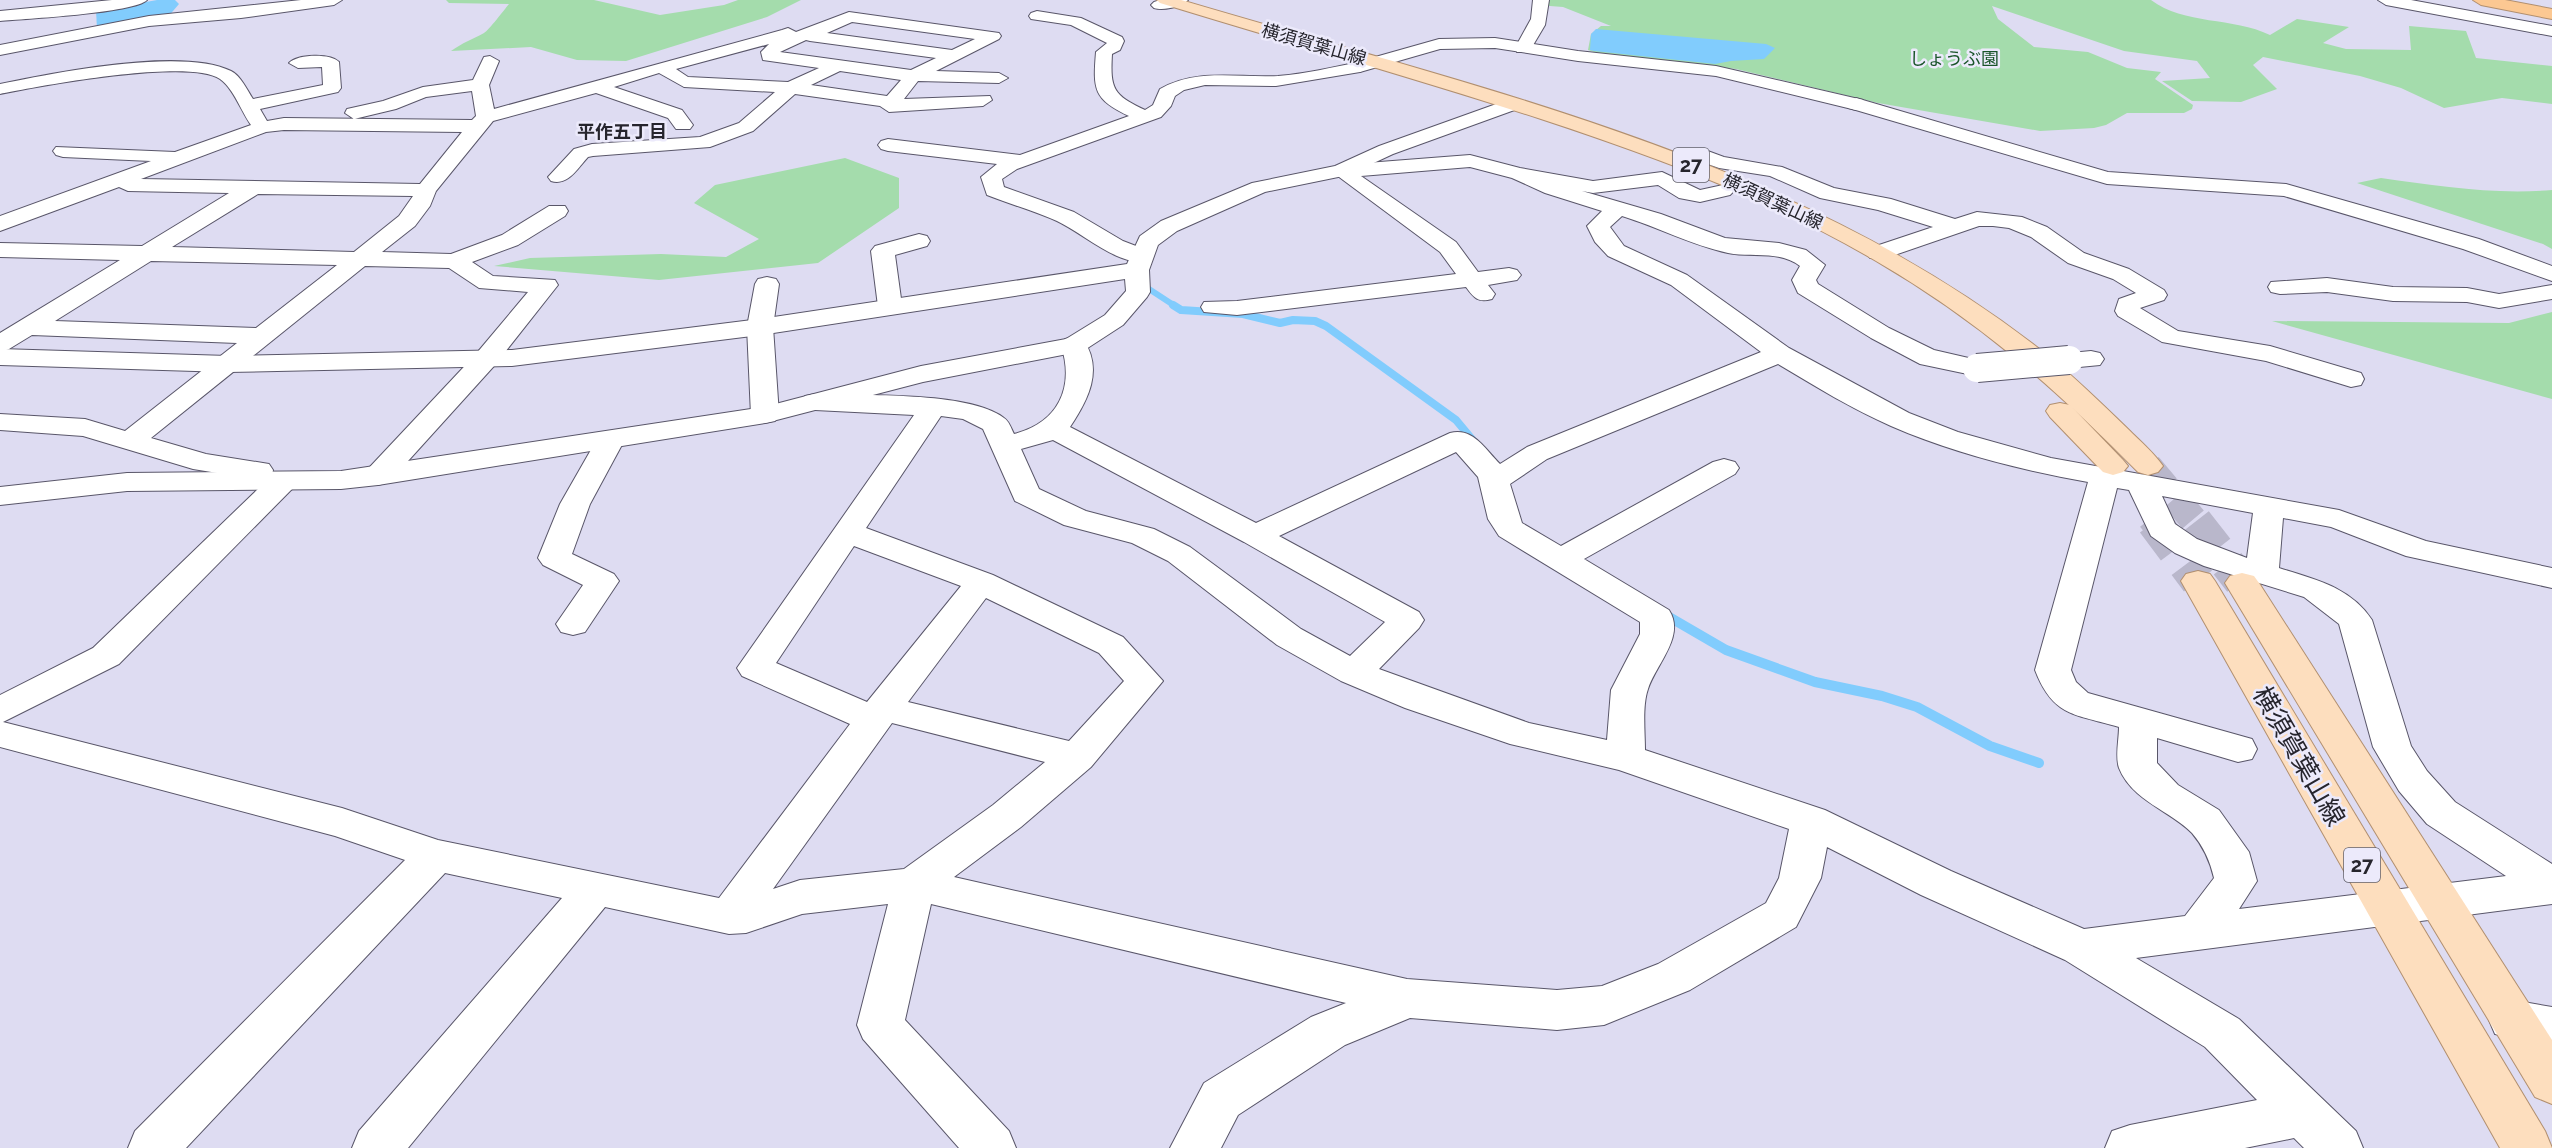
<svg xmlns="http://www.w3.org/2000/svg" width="2552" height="1148" font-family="Raleway,'Noto Sans JP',sans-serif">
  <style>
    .green { fill: #a4dcac }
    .water { fill: #81ccfd }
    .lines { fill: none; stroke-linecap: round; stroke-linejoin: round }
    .stream-far2 { stroke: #81ccfd; stroke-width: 6 }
    .stream-far1 { stroke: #81ccfd; stroke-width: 8 }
    .stream { stroke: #81ccfd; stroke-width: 10 }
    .primary-tunnel-far1 { stroke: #b9b7cb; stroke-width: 28; stroke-dasharray: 28 14; stroke-linecap: butt }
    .primary-tunnel { stroke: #b9b7cb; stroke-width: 35; stroke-dasharray: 35 18; stroke-linecap: butt }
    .minor-casing { stroke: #595669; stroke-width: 2 }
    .tertiary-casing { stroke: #595669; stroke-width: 2 }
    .primary-casing { stroke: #b18f6f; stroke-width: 2 }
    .motorway-casing { stroke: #b18f6f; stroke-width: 2 }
    .minor { fill: #fff; fill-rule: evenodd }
    .tertiary { fill: #fff; fill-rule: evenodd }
    .primary { fill: #fddebe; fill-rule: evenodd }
    .motorway { fill: #fcc892; fill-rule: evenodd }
    .minor-bridge-casing { stroke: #595669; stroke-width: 30; stroke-linecap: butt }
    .minor-bridge { stroke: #fff; stroke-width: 28 }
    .labels { text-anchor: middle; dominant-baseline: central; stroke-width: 5; stroke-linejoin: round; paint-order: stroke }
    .far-street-label { font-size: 18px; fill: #26252d; stroke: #eceafb }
    .far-park-label { font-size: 18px; fill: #1a552a; stroke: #eceafb }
    .far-neighbourhood-label { font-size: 18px; font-weight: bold; fill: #26252d; stroke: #eceafb }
    .shield { fill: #eceafb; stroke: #61606b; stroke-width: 1.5 }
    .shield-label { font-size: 20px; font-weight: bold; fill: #26252d }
    .near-street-label { font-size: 26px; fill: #26252d; stroke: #eceafb }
  </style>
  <rect width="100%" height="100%" fill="#dedcf2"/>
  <g class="green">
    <path d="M446 0H594L660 15 724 5 738 0H801L767 17 626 61 577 60 531 47 451 51C462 43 473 39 484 33 489 30 504 10 509 4L449 3Z"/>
    <path d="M1541 0H2151C2184 25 2233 17 2270 35L2297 19 2349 27 2323 43 2346 49 2411 50 2409 26 2466 31 2476 58 2552 66V104L2502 98 2444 108 2401 88 2360 76 2263 57 2253 65 2277 89 2241 102 2192 101 2162 81 2210 78 2197 61 2124 51 1992 6 1998 19 2034 47 2088 52 2127 68 2161 72 2155 79 2193 105 2192 109 2184 113H2127L2106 125 2094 128 2040 131 1878 103 1736 69 1597 53 1588 50 1591 34 1601 26H1611L1563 7 1537 5Z"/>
    <polygon points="845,158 899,178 899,208 818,263 659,280 494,266 530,258 661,254 726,257 759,239 694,203 715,185"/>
    <path d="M2381 178C2438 186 2494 195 2552 190V249L2543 244 2357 183Z"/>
    <polygon points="2552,312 2552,399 2272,321 2509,323"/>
  </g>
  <g class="water">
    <polygon points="157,0 175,0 179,4 167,18 97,28 96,11"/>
    <polygon points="1596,29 1766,44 1775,48 1764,59 1731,61 1715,64 1594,51 1590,50 1591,34"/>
  </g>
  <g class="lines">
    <polyline class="stream-far2" points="1149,289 1175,306"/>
    <polyline class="stream-far1" points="1173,305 1181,310 1243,314 1280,323 1293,320 1315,321 1326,326 1456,420 1476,444"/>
    <polyline class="stream" points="1664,614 1726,650 1815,682 1882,696 1917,707 1990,746 2039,763"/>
    <g class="primary-tunnel-far1">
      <polyline points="2148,466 2196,523"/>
      <polyline points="2151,518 2155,523"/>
    </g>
    <g class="primary-tunnel">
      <polyline points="2154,522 2198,581"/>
      <polyline points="2195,522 2241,581"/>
    </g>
    <g class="minor-casing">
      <g id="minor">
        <polygon points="301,0 342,0 334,5 241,18 149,26 0,55 0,45 149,16"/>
        <path d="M1160 0H1188C1181 7 1163 11 1154 8L1151 5 1154 2Z"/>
        <polygon points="1533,0 1549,0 1545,25 1529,52 1517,52 1515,48 1531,19"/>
        <polygon points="2378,0 2411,0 2552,26 2552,36 2386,5"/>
        <path d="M1037 11 1081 18 1122 37 1124 41 1120 50 1112 54C1110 89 1113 95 1145 110L1153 105 1160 89C1197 68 1236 78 1278 76 1305 74 1333 67 1360 62L1369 67 1360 72 1276 86 1205 85 1184 90 1175 96 1171 106 1161 117 1017 169 1002 179 1004 187 1074 212 1123 241 1149 251 1153 256 1149 261C1120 268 1083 233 1057 221 1034 211 1010 204 987 195L981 177 997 164 888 151 881 149 878 145 881 141 888 139 1020 155 1129 116C1093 99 1093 89 1096 52L1107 43 1071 25 1031 19 1029 16 1031 13Z"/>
        <path d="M849 12 999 33 1001 36 999 39 936 71 999 73 1008 78 999 83 918 81 904 99 990 96 992 100 983 106 889 112 880 106 795 94 753 131 710 147 593 156 588 157C577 169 568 186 551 181L548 177 574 149 592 144 700 137 739 123 775 92 684 87 659 73 614 87 682 110 693 125 690 129H676L668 118 596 93 493 121 436 191 430 206 415 226 382 252 451 254 502 235 549 206H565L568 211 565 216 518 245 472 262 493 276 555 280 558 285 494 366 389 482 378 485 367 482 363 476 367 470 476 354 528 292 479 288 449 268 365 266 151 438 206 454 269 464 273 470 272 475 283 472 294 475 298 481 294 487 119 664 3 722 342 808 438 840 719 898 850 724 742 676 737 668 914 415 815 410 805 408 801 402 805 396 815 394C861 396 969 391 1004 418 1009 421 1011 428 1014 434 1058 423 1075 388 1061 345L1065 339 1074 337 1083 339C1104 370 1088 400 1070 427L1256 523 1450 433C1473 427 1485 449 1500 464L1527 447 1761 352 1671 285 1608 256 1595 242 1587 226 1602 211 1545 193 1512 178 1470 167 1361 176 1456 242 1478 272 1509 268 1517 270 1521 275 1517 280 1488 285 1495 294 1492 299C1478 303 1474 298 1466 287L1237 315 1204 312 1201 307 1204 302 1237 301 1456 274 1440 252 1331 171 1334 167 1341 165 1470 155 1520 168 1593 181 1662 172 1700 190 1723 185 1730 187 1734 191 1730 195 1700 202 1679 198 1658 185 1593 193 1582 191 1661 214 1725 238 1779 243 1806 250 1825 265 1816 280 1818 284 1889 328 1934 350 1986 362 1990 368 1986 374 1977 376 1920 364 1871 338 1798 293 1792 280 1800 266C1780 250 1752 258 1728 253 1691 245 1658 227 1622 216L1610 227 1624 246 1687 275 1789 348 1909 413 1958 432 2051 458 2339 510 2426 541 2552 568V588L2406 556 2331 527 2283 518 2279 568C2314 579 2351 587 2372 620L2411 746 2427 771 2455 802 2552 864V904L2136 958 2239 1019 2356 1131 2363 1148H2304L2294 1138 2245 1148H2105L2112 1131 2130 1125 2257 1100 2205 1047 2065 960 1921 895 1827 847 1821 878 1796 927 1690 990 1604 1025 1557 1030 1410 1018 1345 1045 1238 1115 1221 1148H1170L1204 1083 1311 1017 1346 1003 931 904 905 1020 1009 1131 1016 1148H959L863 1039 857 1025 888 904 802 914 746 933 729 934 605 907 408 1148H352L359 1131 562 898 445 873 186 1148H128L135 1131 405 860 335 836 0 747V695L93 648 258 489 245 486 242 477 193 469 83 436 0 430V414L85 419 125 431 237 343 32 335 9 349 0 352V333L120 260 0 257V243L142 246 229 193 128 191 119 187 0 231V216L151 161 63 157 56 155 53 151 56 147 175 152 251 125C241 111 234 89 220 79 189 58 40 86 0 94V84C52 73 184 47 231 71 241 76 247 90 253 99L323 85 322 67 298 68 289 63C297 54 331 53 339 62L341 88 338 92 260 109 267 121 284 118 472 120 476 116 472 91 426 97 396 109 354 119 345 113 347 109 383 101 423 87 473 80 484 57 490 56 499 61 489 85 494 109 782 30 788 28 796 32ZM852 22 975 39 952 50 827 33ZM806 40 810 41 936 58 911 70 780 52ZM769 44 761 52 763 60 819 68 788 82 688 77 676 69ZM840 71 901 80 887 96 811 85ZM284 130 462 132 420 184 141 179 266 132ZM258 194 413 196 399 216 354 252 172 247ZM151 261 337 265 256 328 55 321ZM1778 364C1815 386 1852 409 1891 426 1953 453 2021 470 2088 482L2035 670C2053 717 2075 714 2119 727 2119 739 2115 757 2119 768 2132 801 2171 811 2192 833 2204 847 2210 861 2214 878L2185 916 2084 929 1951 871 1825 810 1645 750C1645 732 1642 706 1648 689 1656 664 1686 636 1669 610L1584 559 1735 474 1739 468 1735 462 1724 459 1713 462 1561 546 1522 523 1510 484 1547 459ZM941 416 963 419 983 429 1015 501 1064 525 1132 543 1168 561 1277 645 1341 681 1405 708 1510 744 1619 770 1789 829 1779 878 1766 903 1658 964 1602 986 1557 990 1407 979 954 877 1021 827 1091 767 1163 681 1123 637 993 575 866 528ZM1053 440 1244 542 1385 622 1350 656 1301 629 1190 547 1154 529 1086 511 1039 489 1021 449ZM1456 452 1478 477 1488 519 1499 536 1640 622V634L1611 690 1607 740 1529 723 1379 669 1419 628 1424 620 1419 612 1279 536ZM2117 488 2129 490 2151 536 2175 553 2204 566 2304 597 2339 624 2373 747 2399 791 2427 824 2506 876 2239 909 2257 881 2249 852 2219 810 2178 785 2157 763V738L2238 762 2252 759 2257 749 2252 739 2088 693 2076 682 2071 670ZM2162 496 2253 513 2247 558 2197 539 2175 524ZM854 546 961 586 867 702 776 663ZM986 598 1099 653 1124 681 1069 741 908 702ZM892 723 1045 762 993 805 904 869 800 880 773 889Z"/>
        <polygon points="1856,98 2108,172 2286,184 2479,239 2552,266 2552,281 2463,249 2284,196 2107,184 1849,108 1847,104"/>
        <polygon points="1705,150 1724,157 1782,167 1834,188 1891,199 1955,219 1977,212 2022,217 2047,227 2084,253 2129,269 2164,290 2167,295 2164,300 2140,308 2178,331 2270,346 2361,373 2364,379 2361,385 2351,387 2266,361 2162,342 2118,316 2115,311 2119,299 2136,293 2113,279 2068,263 2031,237 2009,228 1993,226 1979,226 1886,258 1870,258 1866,253 1870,248 1933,227 1878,210 1820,198 1770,176 1719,168 1702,162 1667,162 1664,158 1667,154"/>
        <polygon points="919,234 927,236 930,241 927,246 895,255 902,306 899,311 890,313 881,311 878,306 871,251 875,246"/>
        <polygon points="767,277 776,279 779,284 773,327 779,415 775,421 765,423 755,421 751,415 747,327 755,284 758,279"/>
        <polygon points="2327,278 2393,287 2467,288 2499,294 2552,285 2552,299 2499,308 2467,302 2393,301 2327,292 2280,294 2271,292 2268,287 2271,282"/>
        <polygon points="2091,351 2100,353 2104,359 2100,365 2069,368 2060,366 2056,360 2060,354"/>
        <polygon points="610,432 620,435 624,441 590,504 572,554 614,574 619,581 585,632 573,635 561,632 556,624 583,585 543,565 538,558 560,504 596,441 600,435"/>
        <polygon points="2512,1000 2552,1007 2552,1047 2495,1034 2489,1020 2495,1006"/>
      </g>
    </g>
    <g class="tertiary-casing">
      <g id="tertiary">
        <path d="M112 0H147C135 13 23 19 0 21V11Z"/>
        <polygon points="1495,38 1578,51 1716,66 1863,100 1865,104 1856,110 1716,76 1578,61 1495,48 1440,49 1360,72 1351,67 1354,63 1439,39"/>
        <polygon points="1513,98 1520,100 1522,104 1520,108 1393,154 1348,175 1265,192 1177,231 1158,245 1149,270 1150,292 1147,297 1123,325 1083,351 923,382 765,423 378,485 341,489 127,491 0,505 0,487 127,473 341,471 764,407 921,366 1066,339 1105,315 1126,291 1125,279 760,335 512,366 228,372 0,365 0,349 228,356 512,350 760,319 1127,264 1140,236 1161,221 1252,183 1335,166 1379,146"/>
      </g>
    </g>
    <g class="primary-casing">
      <g id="primary">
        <path d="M1157 0H1181C1479 89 1798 157 2047 355 2076 378 2102 404 2129 430 2140 441 2154 453 2163 466L2158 472 2148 475 2138 472C2055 388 1979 321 1876 261 1771 199 1656 157 1541 119 1414 78 1287 42 1160 3Z"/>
        <polygon points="2060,403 2070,405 2123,460 2128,466 2123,472 2113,475 2103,472 2050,417 2046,411 2050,405"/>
        <polygon points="2198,571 2210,574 2215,581 2545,1131 2552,1148 2500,1148 2181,581 2186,574"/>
        <polygon points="2242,573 2254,576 2259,583 2552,1040 2552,1104 2535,1097 2225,583 2230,576"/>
      </g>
    </g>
    <g class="motorway-casing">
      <polygon id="motorway" points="2473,0 2505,0 2552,9 2552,19 2481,5"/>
    </g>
    <use href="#minor" class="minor"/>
    <use href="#tertiary" class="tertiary"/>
    <use href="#primary" class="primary"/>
    <use href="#motorway" class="motorway"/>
    <g class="minor-bridge-casing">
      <polyline id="minor-bridge" points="1977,368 2069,360"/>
    </g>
    <use href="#minor-bridge" class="minor-bridge"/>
  </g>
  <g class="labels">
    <g class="far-street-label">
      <text transform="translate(1314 44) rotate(16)">横須賀葉山線</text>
      <text transform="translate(1773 201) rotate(25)">横須賀葉山線</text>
    </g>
    <g class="far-park-label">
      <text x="1954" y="58">しょうぶ園</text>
    </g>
    <g class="far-neighbourhood-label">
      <text x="622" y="131">平作五丁目</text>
    </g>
    <g class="shield">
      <rect x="1673" y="148" width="36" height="34" rx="4.5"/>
      <rect x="2344" y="848" width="36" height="34" rx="4.5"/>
    </g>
    <g class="shield-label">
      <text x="1691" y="165">27</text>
      <text x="2362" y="865">27</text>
    </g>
    <g class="near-street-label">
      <text transform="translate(2299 756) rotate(60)">横須賀葉山線</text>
    </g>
  </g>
</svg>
